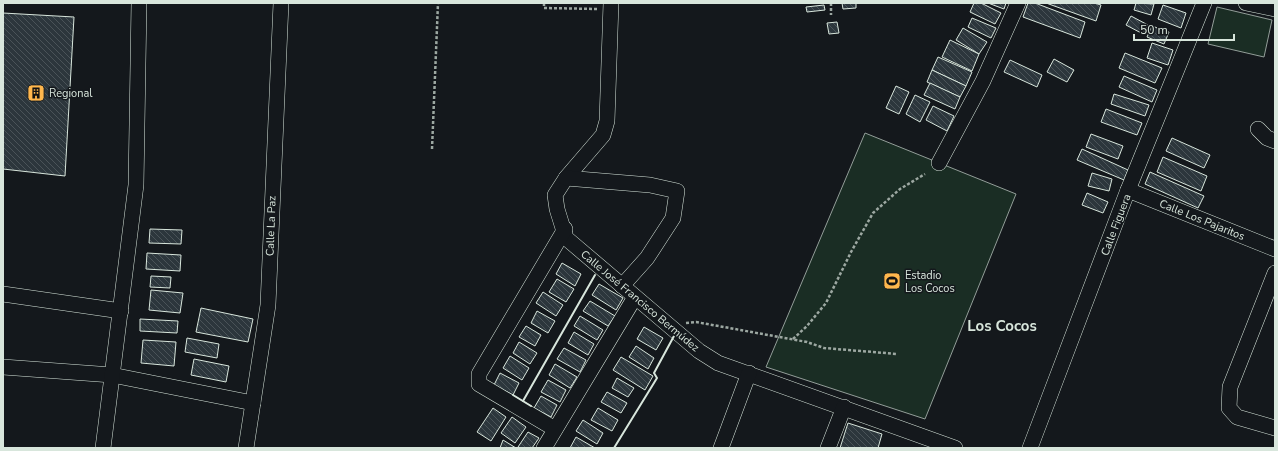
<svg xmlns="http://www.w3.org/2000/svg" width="1278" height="451" font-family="'Nunito Sans',sans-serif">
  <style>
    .green { fill: #1a2d24; stroke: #939e99 }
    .building { fill: url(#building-back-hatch); stroke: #d8e6dc }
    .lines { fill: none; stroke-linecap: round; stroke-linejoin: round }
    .minor-casing { stroke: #d8e6dc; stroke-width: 16 }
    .path { stroke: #9da8a2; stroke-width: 2.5; stroke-dasharray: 3 2; stroke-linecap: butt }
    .minor { stroke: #14181c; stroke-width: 15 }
    .wall { stroke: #d8e6dc; stroke-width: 2 }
    .labels { text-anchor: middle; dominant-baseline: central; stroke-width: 3; stroke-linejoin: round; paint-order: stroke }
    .poi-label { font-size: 11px; fill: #d8e6dc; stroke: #14181c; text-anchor: start }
    .street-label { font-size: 11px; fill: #d8e6dc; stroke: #14181c }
    .district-label { font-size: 15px; font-weight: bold; fill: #d8e6dc; stroke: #14181c }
  </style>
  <defs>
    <pattern id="building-back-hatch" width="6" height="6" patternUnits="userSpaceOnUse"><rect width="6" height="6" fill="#2c363c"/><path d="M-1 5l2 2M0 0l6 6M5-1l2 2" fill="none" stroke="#4a5358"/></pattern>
  </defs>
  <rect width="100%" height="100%" fill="#14181c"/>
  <g class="green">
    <polygon points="1217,7 1272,20 1264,57 1208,44"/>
    <polygon points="865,133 1016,194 925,419 766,367"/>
  </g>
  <g class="building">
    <polygon points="842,3 856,3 856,8 843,9"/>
    <polygon points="974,3 981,3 1001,13 995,24 970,12"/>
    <polygon points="988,3 1006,3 1004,9"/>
    <polygon points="1028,3 1035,3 1085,22 1080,38 1023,17"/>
    <polygon points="1046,3 1094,3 1101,5 1096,21"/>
    <polygon points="1136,3 1154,4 1151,15 1134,10"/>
    <polygon points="824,5 825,10 807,12 806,7"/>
    <polygon points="1163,5 1186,13 1181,28 1158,19"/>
    <polygon points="3,13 74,17 65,176 3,169"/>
    <polygon points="1131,16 1148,25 1143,34 1126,25"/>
    <polygon points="972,18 996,28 991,38 968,27"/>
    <polygon points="837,22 839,33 829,34 827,23"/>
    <polygon points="1152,26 1169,32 1164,44 1147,37"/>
    <polygon points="963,28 987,42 979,54 956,40"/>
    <polygon points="950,40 979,54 972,71 942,57"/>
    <polygon points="1152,43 1173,50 1168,65 1147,58"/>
    <polygon points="1125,53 1162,68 1155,83 1119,68"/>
    <polygon points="938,57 972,72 966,86 932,70"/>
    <polygon points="1054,59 1074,70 1067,82 1047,72"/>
    <polygon points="1010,60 1042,75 1037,87 1004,72"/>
    <polygon points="932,70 966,86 960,97 927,82"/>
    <polygon points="1124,76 1157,90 1152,102 1119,87"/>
    <polygon points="930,83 960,97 955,109 924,95"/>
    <polygon points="896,86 909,92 899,114 886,108"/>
    <polygon points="1114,94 1149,105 1145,116 1111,104"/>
    <polygon points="915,95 930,102 920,122 906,114"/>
    <polygon points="933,106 954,116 947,131 926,120"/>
    <polygon points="1106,109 1142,123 1137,135 1101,122"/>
    <polygon points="1091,134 1123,146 1118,159 1086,147"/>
    <polygon points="1172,138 1210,155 1204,168 1166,151"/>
    <polygon points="1082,149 1128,170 1124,180 1077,160"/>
    <polygon points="1163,157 1207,176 1201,191 1157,172"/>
    <polygon points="1150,172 1204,196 1198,208 1145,184"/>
    <polygon points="1092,173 1112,179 1109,191 1088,186"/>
    <polygon points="1087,193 1108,202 1103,213 1082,205"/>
    <polygon points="150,229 182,230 181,244 149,243"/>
    <polygon points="147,253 181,255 180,271 146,269"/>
    <polygon points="562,263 581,274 575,286 556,274"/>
    <polygon points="151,276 171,277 170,288 150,287"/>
    <polygon points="557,279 574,289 566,302 549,292"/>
    <polygon points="599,284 623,298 616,310 592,295"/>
    <polygon points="151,290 183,293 180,313 149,310"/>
    <polygon points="543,292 563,305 556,316 536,303"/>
    <polygon points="590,301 615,316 608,326 583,311"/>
    <polygon points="201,308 253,319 248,342 196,332"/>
    <polygon points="537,311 555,321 548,333 531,323"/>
    <polygon points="580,316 603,330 597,340 574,326"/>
    <polygon points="140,319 178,321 177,333 140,331"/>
    <polygon points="526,326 541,335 535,346 519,337"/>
    <polygon points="644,327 663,338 656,350 637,339"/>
    <polygon points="574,332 594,344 588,355 568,343"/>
    <polygon points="187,338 219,344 217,358 185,352"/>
    <polygon points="143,340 176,342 174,366 141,363"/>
    <polygon points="519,342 537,353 530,364 513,353"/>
    <polygon points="636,346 654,358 648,369 629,357"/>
    <polygon points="564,348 586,360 580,372 557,359"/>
    <polygon points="510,356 529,368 522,380 503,368"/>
    <polygon points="621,357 653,376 645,390 613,370"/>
    <polygon points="194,359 229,366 226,382 191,375"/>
    <polygon points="555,364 577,377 570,388 549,375"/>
    <polygon points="500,373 519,383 513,395 494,385"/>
    <polygon points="617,378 634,388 628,397 612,388"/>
    <polygon points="548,380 566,390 560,402 541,392"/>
    <polygon points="607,392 627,403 621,413 601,402"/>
    <polygon points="541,396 557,405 551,417 534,408"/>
    <polygon points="493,408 506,417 491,441 477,432"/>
    <polygon points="598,408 618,420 612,431 591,420"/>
    <polygon points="512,417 526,427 515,443 501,433"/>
    <polygon points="583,420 603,433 597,444 576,431"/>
    <polygon points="848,423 882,434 878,448 840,448"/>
    <polygon points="528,432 539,438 532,448 520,448 518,447"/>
    <polygon points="576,437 595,448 570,448"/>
    <polygon points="503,440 516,448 500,448"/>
  </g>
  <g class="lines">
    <g class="minor-casing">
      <g id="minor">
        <polyline points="611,3 607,121 603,135 566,178 555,195 557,209 566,238 699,351 718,363 955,448"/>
        <polyline points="1246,3 1275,9"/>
        <polyline points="1258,129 1267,138 1275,141"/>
        <polyline points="939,163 983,81 1018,3"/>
        <polyline points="566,178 650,185 677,191 673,218 647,258 622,286"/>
        <polyline points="1128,190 1275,249"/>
        <polyline points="1275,273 1230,387 1229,408 1237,417 1275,428"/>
        <polyline points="3,294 121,311"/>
        <polyline points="3,367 112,375 253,403"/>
        <polyline points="555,429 479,384 479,374 565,229"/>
        <polyline points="103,448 136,185 139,3"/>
        <polyline points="246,448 268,305 281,3"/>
        <polyline points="544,448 635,297"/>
        <polyline points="721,448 749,373"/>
        <polyline points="828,448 844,407"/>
        <polyline points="1030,448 1128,190 1204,3"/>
      </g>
    </g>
    <g class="path">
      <polyline points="544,3 544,8 598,9"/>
      <polyline points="831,3 831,15"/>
      <polyline points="432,149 438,3"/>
      <polyline points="686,323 696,322 807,342 824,348 897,354"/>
      <polyline points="793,339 807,326 826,303 851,252 873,213 900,189 925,174"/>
    </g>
    <use href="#minor" class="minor"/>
    <g class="wall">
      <polyline points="513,395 531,406"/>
      <polyline points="523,401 595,275"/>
      <polyline points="614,448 657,378 654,373 674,336"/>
    </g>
  </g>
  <defs>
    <g id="building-square" transform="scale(0.9)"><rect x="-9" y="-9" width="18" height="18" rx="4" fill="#ffb74d" stroke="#14181c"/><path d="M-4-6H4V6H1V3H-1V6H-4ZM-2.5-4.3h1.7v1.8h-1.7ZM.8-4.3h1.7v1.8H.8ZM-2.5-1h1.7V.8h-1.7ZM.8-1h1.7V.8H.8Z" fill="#111"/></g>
    <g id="stadium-square" transform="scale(0.9)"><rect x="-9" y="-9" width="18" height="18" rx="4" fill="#ffb74d" stroke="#14181c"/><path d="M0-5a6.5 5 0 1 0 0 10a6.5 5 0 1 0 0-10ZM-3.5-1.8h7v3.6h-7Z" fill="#111"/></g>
  </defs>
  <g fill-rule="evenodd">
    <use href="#building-square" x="36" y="93"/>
    <use href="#stadium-square" x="892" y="281"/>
  </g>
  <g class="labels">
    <g class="poi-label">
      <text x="49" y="93">Regional</text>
      <text x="905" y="275">Estadio<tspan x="905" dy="13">Los Cocos</tspan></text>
    </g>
    <g class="street-label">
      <text transform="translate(1202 220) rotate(22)">Calle Los Pajaritos</text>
      <text transform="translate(1116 225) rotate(-69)">Calle Figuera</text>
      <text transform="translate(271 226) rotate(-88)">Calle La Paz</text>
      <text transform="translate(640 301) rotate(40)">Calle José Francisco Bermúdez</text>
    </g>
    <g class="district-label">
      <text x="1002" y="326">Los Cocos</text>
    </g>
  </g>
  <rect width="1278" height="451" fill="none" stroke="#d8e6dc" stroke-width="8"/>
  <path d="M1134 34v6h100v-6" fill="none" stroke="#d8e6dc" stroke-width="2"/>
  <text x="1140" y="34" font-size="12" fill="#d8e6dc" stroke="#14181c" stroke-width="3" paint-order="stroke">50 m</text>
</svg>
